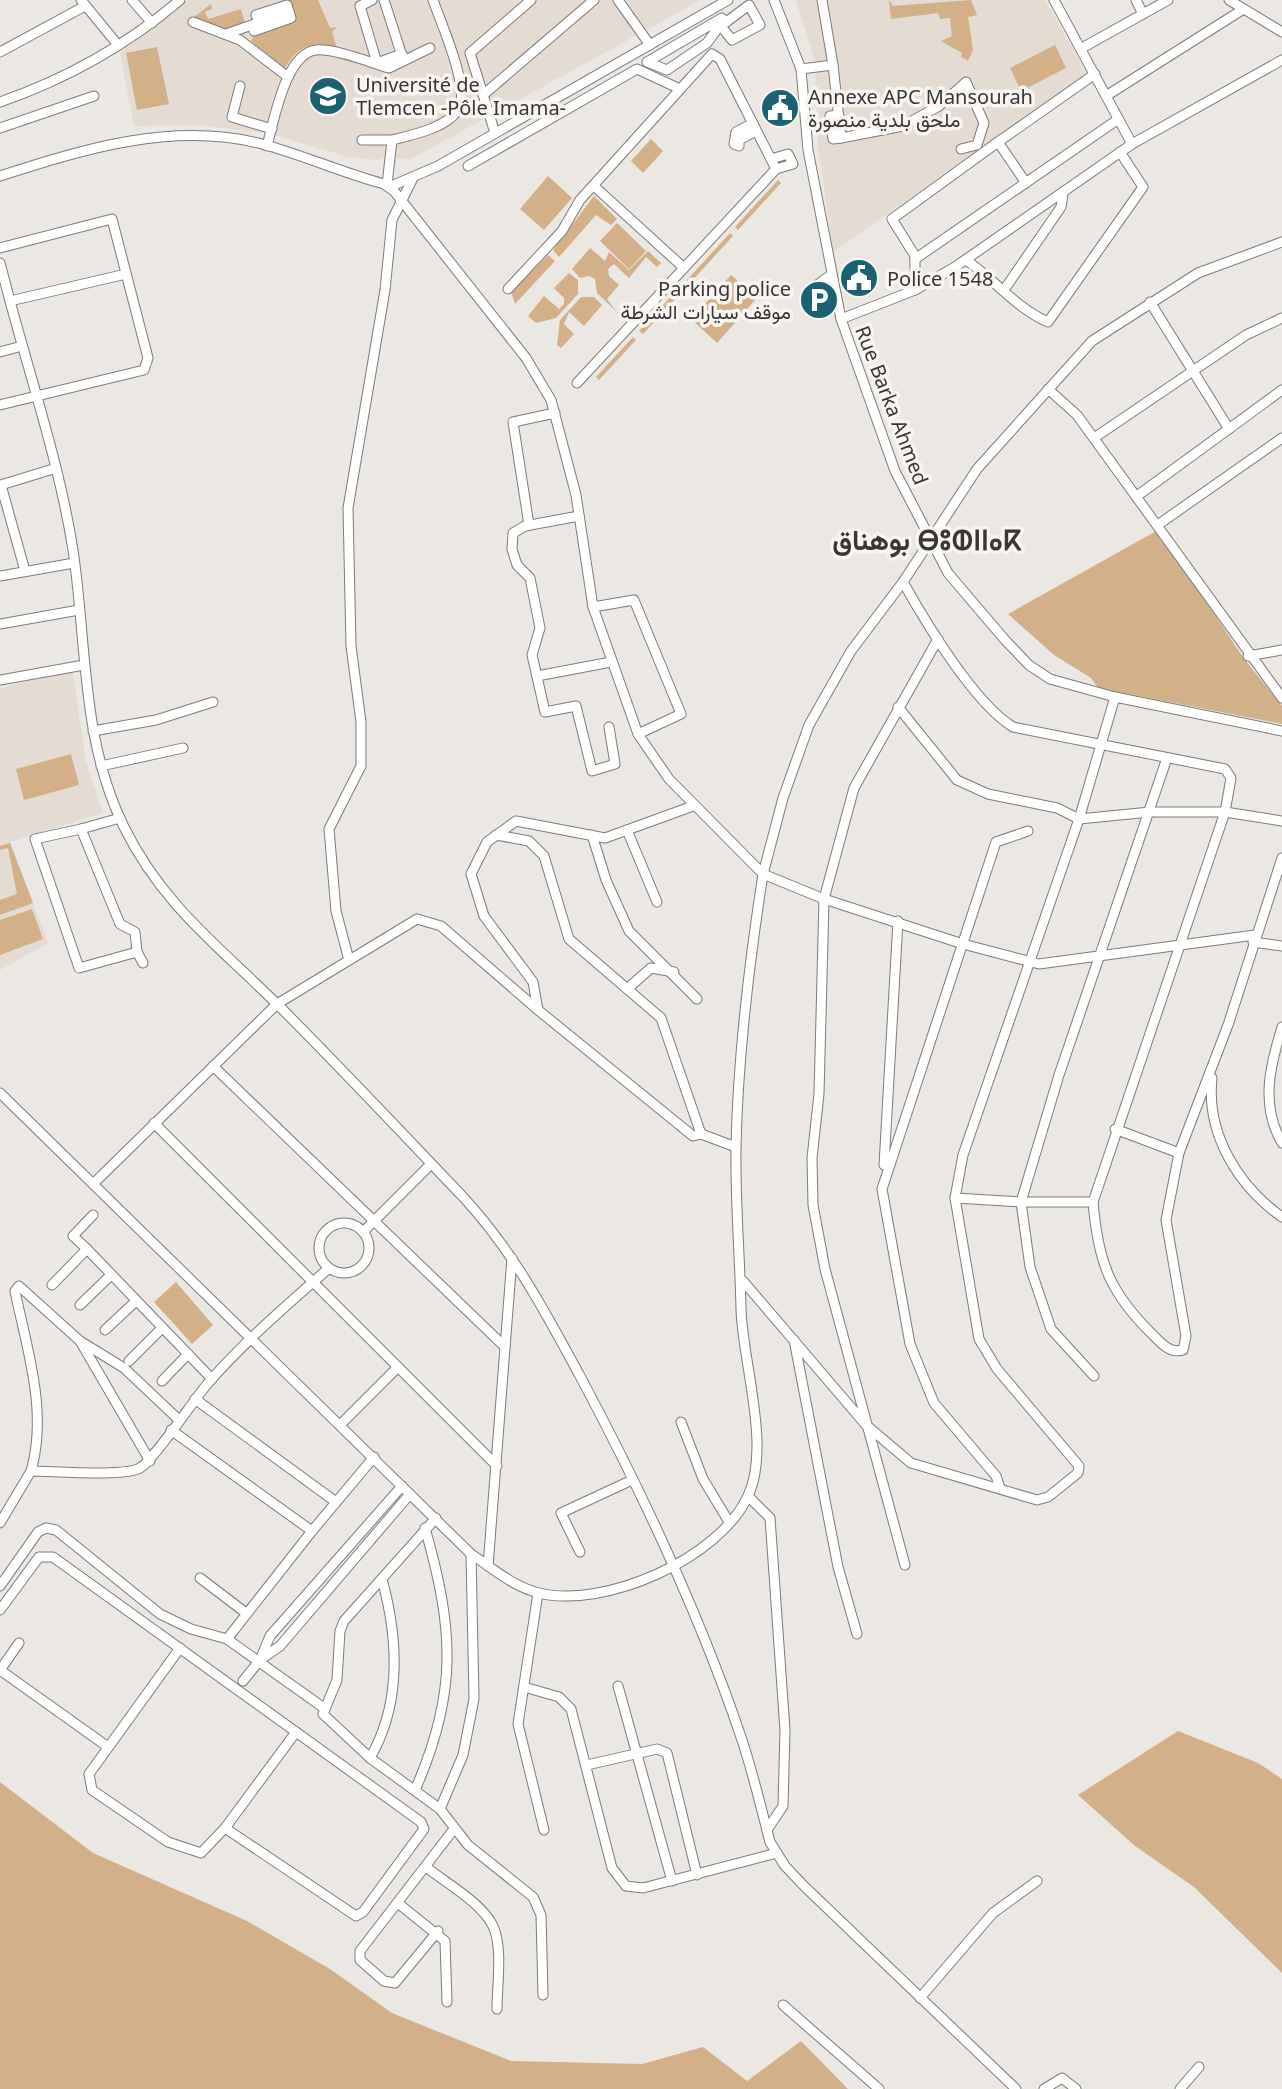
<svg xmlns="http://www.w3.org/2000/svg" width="1282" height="2089" font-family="'Noto Sans',Vazirmatn,'Noto Sans Tifinagh',sans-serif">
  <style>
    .built { fill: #e4dbd2 }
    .grass { fill: #d4b088 }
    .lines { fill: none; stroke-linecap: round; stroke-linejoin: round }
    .minor-casing { stroke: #7e7b78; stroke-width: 11 }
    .minor { stroke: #fff; stroke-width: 9 }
    .labels { text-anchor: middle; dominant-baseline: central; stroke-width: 7; stroke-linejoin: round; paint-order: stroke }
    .poi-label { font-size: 20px; fill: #383735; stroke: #f8f4f0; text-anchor: start }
    .street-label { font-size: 20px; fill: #383735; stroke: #f8f4f0 }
    .district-label { font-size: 28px; font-weight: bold; fill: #383735; stroke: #f8f4f0 }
  </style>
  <rect width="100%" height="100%" fill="#ebe7e3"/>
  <g class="built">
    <polygon points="188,0 701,0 411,159 396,158 396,151 377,160 349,157 267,133 198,125 134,126 120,53"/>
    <polygon points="796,0 1045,0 1087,74 833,252 818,147 815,62"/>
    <polygon points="72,668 86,762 103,813 10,842 48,943 0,970 0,689"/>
  </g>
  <g class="grass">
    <path d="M288 0H318L330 28 337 27 332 32 337 48C313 39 297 46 285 68L251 41 255 34 295 21Z"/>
    <polygon points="889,0 893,6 971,0 977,15 968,17 973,50 968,61 961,57 962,53 941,41 952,36 950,18 940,19 938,13 891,19"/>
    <polygon points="211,4 212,9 205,12 208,19 241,9 245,23 228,31 190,20"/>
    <polygon points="1055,45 1066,68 1021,91 1010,68"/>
    <polygon points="157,47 169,104 137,110 126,53"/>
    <polygon points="651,139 663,151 643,173 631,161"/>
    <polygon points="548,176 572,198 544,230 520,209"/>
    <polygon points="778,180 781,183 738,230 735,227"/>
    <polygon points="594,196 617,219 611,225 596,215 559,257 553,250"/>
    <polygon points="617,223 646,251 629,269 600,241"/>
    <polygon points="730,233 733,236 690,283 687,280"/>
    <polygon points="590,248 605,261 609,252 629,270 648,251 661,263 657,267 646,257 629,278 614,264 608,269 609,276 619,285 607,299 616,311 597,293 595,279 589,276 580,278 572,269"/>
    <polygon points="548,255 555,261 515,304 511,292"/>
    <polygon points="569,273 578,280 578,294 556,318 536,323 528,316 544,296 559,309 564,304 564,298 554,288"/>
    <polygon points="731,275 757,298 717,343 691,319"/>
    <polygon points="676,291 680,294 643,334 639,331"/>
    <polygon points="581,297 594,297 602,305 584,326 569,312 564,324 574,334 561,348 557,345 560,320"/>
    <polygon points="633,337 636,340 599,380 596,377"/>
    <polygon points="1158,530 1245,660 1282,706 1282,724 1098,688 1091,678 1054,655 1008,614"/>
    <polygon points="71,754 79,785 24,800 16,769"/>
    <polygon points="10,843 33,903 0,915 0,900 17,894 8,848 0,850 0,846"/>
    <polygon points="32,909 43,939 0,955 0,920"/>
    <polygon points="176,1282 213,1325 192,1344 154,1302"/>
    <polygon points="1178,1731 1258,1763 1282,1779 1282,1973 1194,1887 1135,1846 1078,1795"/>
    <polygon points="0,1782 93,1853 247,1921 330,1969 392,2013 511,2061 642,2064 703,2047 747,2081 801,2041 848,2089 0,2089"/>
  </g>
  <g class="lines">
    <g class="minor-casing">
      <g id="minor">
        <polyline points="81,0 118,45"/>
        <polyline points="132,0 152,23"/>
        <polyline points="372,0 360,6 377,63 402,54"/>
        <polyline points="384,0 403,59"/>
        <polyline points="618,0 650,45"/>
        <polyline points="774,0 801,69 808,150 841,319 895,471 948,573 1005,640 1029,665 1050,679 1115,697 1282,731"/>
        <polyline points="1054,0 1132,144"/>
        <polyline points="1136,0 1143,14"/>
        <polyline points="1229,0 1282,32"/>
        <polygon points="749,5 760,25 732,40 720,25 707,43 667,70 647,62 722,18 725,23"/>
        <polyline points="193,22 240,40 288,77"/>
        <polyline points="259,22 256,15 287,5 289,12"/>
        <polyline points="226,34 289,12 291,18 254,31 252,25"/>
        <polyline points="1082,48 1168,0"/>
        <polyline points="0,52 85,6"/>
        <polyline points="833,65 841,138 903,126 939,106 966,82 984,123 977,145 961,149"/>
        <polyline points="801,69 833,65 822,0"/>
        <polyline points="240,86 232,117 272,129"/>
        <polyline points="483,95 594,0"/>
        <polyline points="1106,96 1242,10"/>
        <path d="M0 102C66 79 127 45 180 0"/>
        <polyline points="839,115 830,116 833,139 841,138"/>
        <polyline points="753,123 736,132 734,144 739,146 739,140 756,131"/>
        <polyline points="0,128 94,96"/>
        <polyline points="495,133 470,53 531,0"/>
        <polyline points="362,140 392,140 387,185"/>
        <path d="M392 140C412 135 448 128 459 108 470 88 441 23 433 0"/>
        <path d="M267 146C274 120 286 53 316 50 334 48 372 63 389 68L430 48"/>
        <polyline points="771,159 788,154 793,164 776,169"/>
        <polyline points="468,166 637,69 680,89"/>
        <path d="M0 176C84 149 173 121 262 144 303 155 343 173 384 184L394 191 526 358 551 400 576 495 593 607 638 734 669 779 763 874 783 798 809 725 851 651 903 582 977 469 1092 341 1198 273 1282 242"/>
        <polyline points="1026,183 998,142 1095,74"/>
        <polyline points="594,186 684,268"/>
        <polyline points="389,187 438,166 728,0"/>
        <polyline points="0,248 112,219 148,358 144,370 0,405"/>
        <polyline points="915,259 1117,120"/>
        <path d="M966 260C994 279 1017 309 1048 322L1143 187 1120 152"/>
        <polyline points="0,263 10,301 126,274"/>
        <polyline points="831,275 809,291 816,312 838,305"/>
        <polyline points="508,289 562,231 580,200 712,54 720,59 776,169 577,383"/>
        <polyline points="915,290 915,256 892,219 998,142"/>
        <polyline points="1004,290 1061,207 1063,194"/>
        <path d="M10 301C32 383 60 467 73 550 87 644 81 740 124 827 163 906 220 947 280 1007 342 1069 403 1134 464 1198 513 1251 546 1313 580 1376 642 1492 700 1615 742 1740 753 1773 761 1808 770 1842L785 1866 805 1887 1016 2089"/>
        <polyline points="1150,302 1229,429"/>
        <polyline points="841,319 915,290 955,267 1132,144 1282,60"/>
        <polyline points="0,352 22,346"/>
        <polyline points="1048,389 1077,415 1282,698"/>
        <polyline points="1094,438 1246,335 1282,318"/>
        <polyline points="1137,496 1282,390"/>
        <polyline points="579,516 525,526 513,533 512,549 517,565 530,578 540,628 532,655 545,712 576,706 592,771 615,764 609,727"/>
        <polyline points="1159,524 1282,438"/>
        <polyline points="529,525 513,422 555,413"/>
        <polyline points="25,571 1,485 53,469"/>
        <polyline points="0,576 74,563"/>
        <path d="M903 582C926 623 974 703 1013 727L1225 769 1231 778 1225 812 1093 1202H1021L1030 1267 1051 1329 1094 1376"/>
        <polyline points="593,607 634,600 681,714 638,734"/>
        <polyline points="0,624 79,610"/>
        <polyline points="1248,656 1282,650"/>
        <polyline points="537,676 611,662"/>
        <polyline points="0,680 84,665"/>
        <polyline points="898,707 957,780 988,794 1057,808 1079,819 1150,812 1225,812 1282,821"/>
        <polyline points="93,731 156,720 213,702"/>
        <polyline points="101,766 183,748"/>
        <polyline points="693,806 605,838 516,821 487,842 471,874 484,916 533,982 538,1010 693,1136 701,1134 736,1147"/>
        <polyline points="120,818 81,829 120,924 135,932 137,952 143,963"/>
        <polyline points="81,829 35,839 79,968 137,952"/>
        <polyline points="627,830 657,902"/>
        <polyline points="496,835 529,841 544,856 569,939 661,1018 701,1134"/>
        <polyline points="592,835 606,880 629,931 697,999"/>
        <polyline points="1253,942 1282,946"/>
        <polyline points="349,960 336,911 329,829 361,766 361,722 351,646 348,508 385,290 392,220 413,178"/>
        <polyline points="627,989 651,968 674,972"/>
        <path d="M1282 1027C1270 1066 1260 1105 1282 1143"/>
        <polyline points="213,1066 505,1347"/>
        <path d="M1212 1078C1206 1134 1238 1186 1282 1217"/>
        <path d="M0 1093 471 1554C492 1568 514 1587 539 1593 604 1609 719 1559 748 1496 771 1447 743 1364 741 1310 740 1256 735 1200 736 1146 738 1055 749 964 763 874L824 899 963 944 1039 964 1255 935"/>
        <polyline points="154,1123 497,1466"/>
        <polyline points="1115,1129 1179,1153"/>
        <polyline points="884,1165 898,921"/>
        <polyline points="93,1184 277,1004 417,919 441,926 537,1009"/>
        <polyline points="955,1198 1021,1202 1059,1075 1167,758"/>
        <path d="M1093 1202C1098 1261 1109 1292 1152 1334 1161 1343 1170 1354 1183 1350L1186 1336 1166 1220 1179 1153 1228 1025 1282 858"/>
        <circle cx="344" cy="1248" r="25"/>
        <polyline points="363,1232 430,1165"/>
        <polyline points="87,1249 73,1236 93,1215"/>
        <polyline points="743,1281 866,1425 911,1463 1037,1500 1048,1497 1078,1473 1079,1466 997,1369 979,1339 955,1198 963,1155 1079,819 1115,697"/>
        <polyline points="52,1285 87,1249 212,1379"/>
        <polyline points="80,1305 111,1275"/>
        <polyline points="105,1330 136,1301"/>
        <polyline points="794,1340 838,1567 857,1634"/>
        <polyline points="80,1341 124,1368 178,1419"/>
        <polyline points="129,1361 162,1328"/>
        <polyline points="162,1381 188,1354"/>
        <polyline points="195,1399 336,1502"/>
        <polyline points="681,1422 703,1479 729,1522"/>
        <polyline points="340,1425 398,1367"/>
        <polyline points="171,1430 312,1531 227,1639"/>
        <path d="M31 1471C48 1411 27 1350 15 1291L19 1286 80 1341 150 1461"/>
        <polyline points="1000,1488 996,1476 934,1403 910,1344 882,1189 996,842 1028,831"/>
        <polyline points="748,1496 770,1518 785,1730 783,1806 767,1830"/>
        <polyline points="436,1518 344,1621 340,1631 337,1680 323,1714 370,1758 440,1809 468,1845 533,1897 541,1915 543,1995"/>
        <path d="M0 1523 31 1471C53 1471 124 1477 140 1468 153 1461 195 1398 209 1382 246 1340 287 1305 329 1268"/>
        <polyline points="312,1531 374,1457"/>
        <polyline points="580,1552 561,1513 632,1480"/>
        <polyline points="905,1565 825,1269 813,1205 812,1158 819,1094 824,899 854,788 938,639"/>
        <polyline points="488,1566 512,1258"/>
        <polyline points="200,1578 246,1613"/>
        <polyline points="0,1586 38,1532 46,1528 56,1530 160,1614 191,1629 227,1639 324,1708"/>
        <polyline points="538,1593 518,1724 544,1830"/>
        <polyline points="0,1610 39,1557 53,1557 421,1822 424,1829 363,1912 356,1916 225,1828"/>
        <polyline points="180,1648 89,1774 92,1790 168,1842 201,1853 225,1828 296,1732"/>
        <polyline points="260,1660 270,1636 402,1486"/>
        <polyline points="0,1670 108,1747"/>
        <polyline points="0,1670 19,1643"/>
        <polyline points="243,1681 260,1660 280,1646 410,1494"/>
        <polyline points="618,1686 672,1881"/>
        <polyline points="524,1687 559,1697 571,1709 612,1868 626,1886 643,1888 777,1853"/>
        <path d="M370 1758C402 1703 398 1638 382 1579"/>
        <polyline points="587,1765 657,1749 667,1753 697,1875"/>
        <path d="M415 1790C458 1693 454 1630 425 1528"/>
        <polyline points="440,1809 463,1755 474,1699 471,1554"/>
        <path d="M426 1867C446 1883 482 1903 493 1926 503 1948 497 1985 497 2009"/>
        <polyline points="399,1904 445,1941 447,2002"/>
        <polyline points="438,1931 395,1983 384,1981 360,1960 360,1951 454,1829"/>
        <polyline points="920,1998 993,1913 1037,1881"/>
        <polyline points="783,2005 879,2089"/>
        <polyline points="1044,2089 1062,2078 1076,2089"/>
        <polyline points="1180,2089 1199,2067"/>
      </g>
    </g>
    <use href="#minor" class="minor"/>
  </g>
  <defs>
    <g id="university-disc" transform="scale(2)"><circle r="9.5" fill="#1b6172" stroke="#f8f4f0"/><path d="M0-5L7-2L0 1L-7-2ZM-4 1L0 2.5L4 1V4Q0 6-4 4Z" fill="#fff"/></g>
    <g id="civic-disc" transform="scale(2)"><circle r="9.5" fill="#1b6172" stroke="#f8f4f0"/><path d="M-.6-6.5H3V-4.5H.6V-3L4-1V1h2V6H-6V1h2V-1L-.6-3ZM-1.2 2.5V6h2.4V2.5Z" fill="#fff"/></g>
    <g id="parking-disc" transform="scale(2)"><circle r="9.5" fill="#1b6172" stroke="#f8f4f0"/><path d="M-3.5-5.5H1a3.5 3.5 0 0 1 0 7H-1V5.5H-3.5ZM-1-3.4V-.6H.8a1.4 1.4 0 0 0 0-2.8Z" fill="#fff"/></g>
  </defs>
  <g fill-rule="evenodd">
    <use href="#university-disc" x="328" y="96"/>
    <use href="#civic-disc" x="780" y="108"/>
    <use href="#civic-disc" x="859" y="278"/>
    <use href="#parking-disc" x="819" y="300"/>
  </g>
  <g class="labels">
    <g class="poi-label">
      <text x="356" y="84">Université de<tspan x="356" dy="23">Tlemcen -Pôle Imama-</tspan></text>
      <text x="808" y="96">Annexe APC Mansourah<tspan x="808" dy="23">ملحق بلدية منصورة</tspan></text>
      <text x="887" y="278">Police 1548</text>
      <text x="791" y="288" text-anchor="end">Parking police<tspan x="791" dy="23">موقف سيارات الشرطة</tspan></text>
    </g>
    <g class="street-label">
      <text transform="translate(892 405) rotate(69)">Rue Barka Ahmed</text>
    </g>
    <g class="district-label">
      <text x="927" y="539">بوهناق ⴱⵓⵀⵏⵏⴰⴽ</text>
    </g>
  </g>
</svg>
